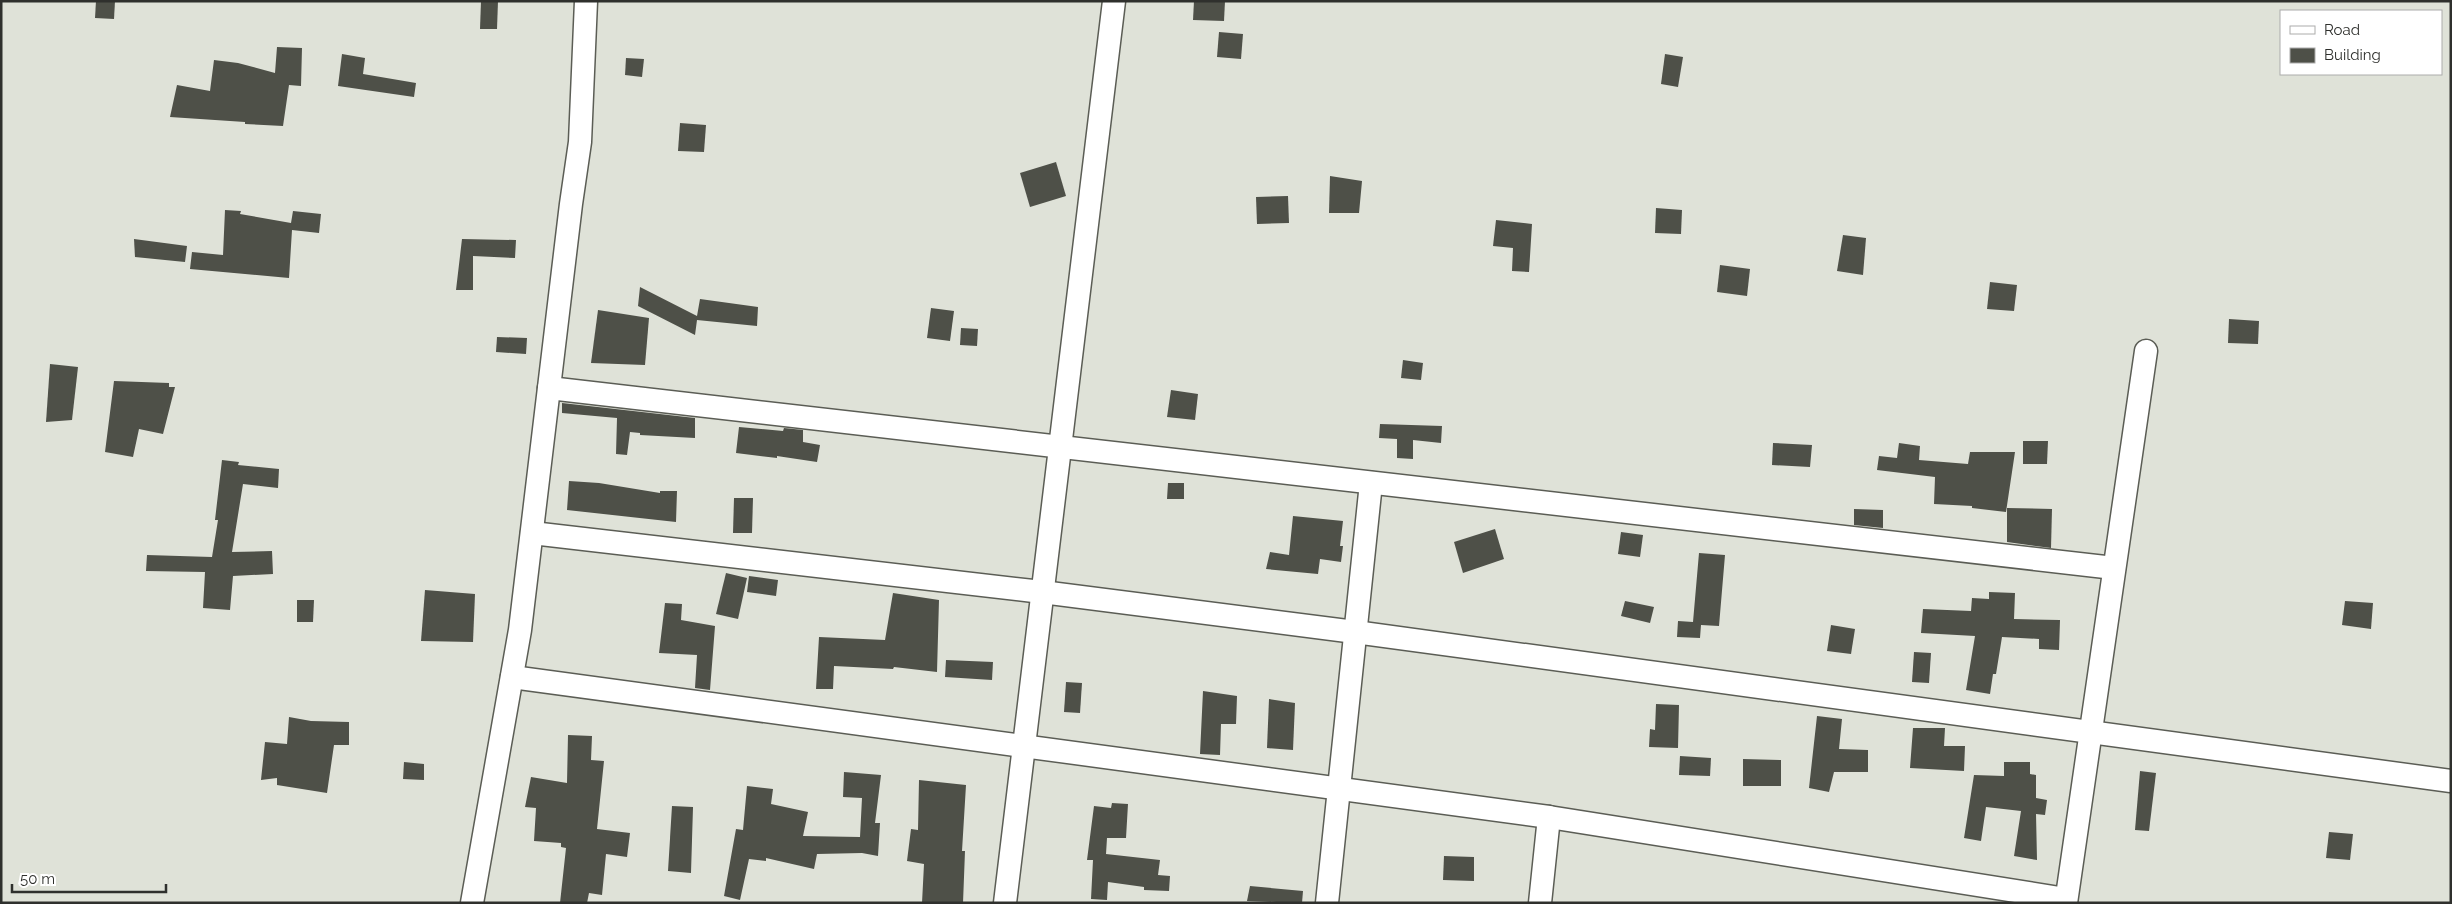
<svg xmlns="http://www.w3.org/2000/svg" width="2452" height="904" font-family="Raleway,sans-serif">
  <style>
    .building { fill: #4e5048 }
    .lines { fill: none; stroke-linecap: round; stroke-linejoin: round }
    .minor-casing { stroke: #5b5d55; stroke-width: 25 }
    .minor { stroke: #fff; stroke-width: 22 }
  </style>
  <rect width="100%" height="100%" fill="#dfe2d8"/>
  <g class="building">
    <polygon points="96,1 115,1 114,19 95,18"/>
    <polygon points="481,1 498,1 497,29 480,29"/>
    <polygon points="1194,1 1225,1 1224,21 1193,20"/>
    <polygon points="1219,32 1243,34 1241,59 1217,57"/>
    <polygon points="277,47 302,48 301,86 289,85 283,126 245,124 245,122 170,117 177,85 210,91 214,60 238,63 275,73"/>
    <polygon points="342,54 365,58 363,74 416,83 414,97 338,86"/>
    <polygon points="1665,54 1683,57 1678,87 1661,84"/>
    <polygon points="626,58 644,59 642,77 625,75"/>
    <polygon points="680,123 706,125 704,152 678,151"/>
    <polygon points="1056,162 1066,196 1030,207 1020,173"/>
    <polygon points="1330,176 1362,181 1359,213 1329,213"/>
    <polygon points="1288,196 1289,223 1257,224 1256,197"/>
    <polygon points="1656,208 1682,210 1681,234 1655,233"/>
    <polygon points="225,210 241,211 240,214 291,223 293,211 321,214 319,233 292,230 289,278 190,269 192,252 223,255"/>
    <polygon points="1496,220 1532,224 1529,272 1512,271 1513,248 1493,246"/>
    <polygon points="1843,235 1866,238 1863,275 1837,271"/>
    <polygon points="134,239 187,246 185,262 135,257"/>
    <polygon points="462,239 516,240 515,258 473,256 473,290 456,290"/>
    <polygon points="1720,265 1750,269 1747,296 1717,292"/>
    <polygon points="1990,282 2017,285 2014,311 1987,309"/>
    <polygon points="640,287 697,316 700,299 758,307 757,326 697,320 695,335 638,306"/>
    <polygon points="931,308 954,311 950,341 927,338"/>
    <polygon points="598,310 649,318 645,365 591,363"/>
    <polygon points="2229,319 2259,321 2258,344 2228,343"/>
    <polygon points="961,328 978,329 977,346 960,345"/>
    <polygon points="497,337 527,338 526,354 496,352"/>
    <polygon points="1403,360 1423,363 1421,380 1401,378"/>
    <polygon points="50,364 78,367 72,420 46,422"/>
    <polygon points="114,381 169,383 169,387 175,387 163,434 139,429 133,457 105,452"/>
    <polygon points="1171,390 1198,394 1195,420 1167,417"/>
    <polygon points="562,403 695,418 695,438 640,435 640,433 630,432 627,455 616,454 617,418 562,413"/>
    <polygon points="1380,424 1442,426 1441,443 1413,440 1413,459 1397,458 1397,439 1379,438"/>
    <polygon points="739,427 783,431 784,428 803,430 803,442 820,445 817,462 777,456 777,458 736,453"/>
    <polygon points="2023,441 2048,441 2047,464 2023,464"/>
    <polygon points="1773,443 1812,445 1810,467 1772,465"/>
    <polygon points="1899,443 1920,446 1919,460 1968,464 1970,452 2015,452 2006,512 1972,508 1972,506 1934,504 1935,477 1877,470 1879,456 1897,458"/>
    <polygon points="222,460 239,462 238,465 279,469 278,488 243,484 232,552 272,551 273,574 233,576 230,610 203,608 205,572 146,571 147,555 212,557 218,520 215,520"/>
    <polygon points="569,481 599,483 660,493 660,491 677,491 676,522 567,510"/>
    <polygon points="1168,483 1184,483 1184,499 1167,499"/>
    <polygon points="734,498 753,498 752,533 733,533"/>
    <polygon points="2007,508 2052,509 2051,548 2007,542"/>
    <polygon points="1854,509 1883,510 1883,528 1854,525"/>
    <polygon points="1293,516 1343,521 1340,546 1343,546 1341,562 1320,559 1318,574 1266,569 1270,552 1289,555"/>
    <polygon points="1495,529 1504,559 1463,573 1454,542"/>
    <polygon points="1621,532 1643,535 1640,557 1618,554"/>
    <polygon points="1699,553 1725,555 1719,626 1701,625 1700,638 1677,637 1678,621 1693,622"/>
    <polygon points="726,573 747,578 738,619 716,614"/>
    <polygon points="749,576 778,580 776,596 747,592"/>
    <polygon points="425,590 475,594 473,642 421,641"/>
    <polygon points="1989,592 2015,593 2014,619 2060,620 2059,650 2039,649 2039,639 2002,637 1996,674 1993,674 1990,694 1966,690 1975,636 1921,633 1923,609 1971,611 1972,598 1989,599"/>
    <polygon points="893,593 939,600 937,672 894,667 893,669 834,666 833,689 816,689 819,637 885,640"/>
    <polygon points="297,600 314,600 313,622 297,622"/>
    <polygon points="1625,601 1654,607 1650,623 1621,616"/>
    <polygon points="2345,601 2373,603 2371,629 2342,625"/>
    <polygon points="665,603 682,604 681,620 715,626 710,690 695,688 697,655 659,653"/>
    <polygon points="1831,625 1855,629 1851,654 1827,651"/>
    <polygon points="1914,652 1931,653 1929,683 1912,682"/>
    <polygon points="946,660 993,662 992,680 945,677"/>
    <polygon points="1066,682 1082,683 1080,713 1064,712"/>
    <polygon points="1203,691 1237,696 1236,724 1221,724 1220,755 1200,754"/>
    <polygon points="1269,699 1295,703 1293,750 1267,748"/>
    <polygon points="1656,704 1679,705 1678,748 1649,747 1650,729 1655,730"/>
    <polygon points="1817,716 1842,719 1839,749 1868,750 1868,772 1834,772 1829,792 1809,788"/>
    <polygon points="289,717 311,721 349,722 349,745 334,745 327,793 277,785 277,778 261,780 265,742 287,744"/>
    <polygon points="1913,728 1945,728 1944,746 1965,746 1964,771 1910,768"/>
    <polygon points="568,735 592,736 591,760 604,761 597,829 630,833 627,857 606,854 602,895 589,893 587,903 560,903 566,848 561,847 561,843 534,841 536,808 525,807 531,777 567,783"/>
    <polygon points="1680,756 1711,758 1710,776 1679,775"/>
    <polygon points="1743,759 1781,760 1781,786 1743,786"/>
    <polygon points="404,762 424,764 424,780 403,779"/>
    <polygon points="2004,762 2030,762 2030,774 2036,775 2036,798 2047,800 2045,815 2036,814 2037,860 2014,856 2021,811 1986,807 1981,841 1964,838 1974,775 2004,776"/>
    <polygon points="2140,771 2156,773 2149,831 2135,830"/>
    <polygon points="844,772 881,775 875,823 880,823 878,856 862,853 817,854 814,869 766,858 766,861 749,859 740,900 724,896 736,829 743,830 747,786 773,789 771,804 808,812 803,836 860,837 862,798 843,797"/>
    <polygon points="919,780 966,785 962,851 965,851 963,903 922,903 924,864 907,861 911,829 918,830"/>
    <polygon points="1112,803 1128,804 1126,838 1107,838 1106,854 1160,860 1158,875 1170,876 1169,891 1144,890 1144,887 1108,882 1107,900 1091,899 1093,860 1087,860 1094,806 1111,808"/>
    <polygon points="672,806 693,807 691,873 668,871"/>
    <polygon points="2329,832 2353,834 2350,860 2326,858"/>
    <polygon points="1444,856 1474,857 1474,881 1443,880"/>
    <polygon points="1250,886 1303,891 1302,903 1247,901"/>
  </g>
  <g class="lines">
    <g class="minor-casing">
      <g id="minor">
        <polyline points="549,388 2114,568"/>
        <polyline points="532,533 1042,592 1355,632 2451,781"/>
        <polyline points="512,677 1549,817 2066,899"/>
        <polyline points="472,903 520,630 571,204 580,142 586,1"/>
        <polyline points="1005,903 1114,1"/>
        <polyline points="1327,903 1371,483"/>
        <polyline points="1540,903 1549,817"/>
        <polyline points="2066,903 2146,351"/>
      </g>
    </g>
    <use href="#minor" class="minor"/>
  </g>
  <rect width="2452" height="904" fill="none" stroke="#2f302d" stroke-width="5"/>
  <rect x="2280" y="10" width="162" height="65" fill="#ffffff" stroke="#acacab"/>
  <rect x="2290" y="26" width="25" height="8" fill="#ffffff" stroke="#acacab"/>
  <text x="2324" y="35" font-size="15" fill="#2f302d">Road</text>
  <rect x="2290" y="48" width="25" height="15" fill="#4e5048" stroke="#acacab"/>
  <text x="2324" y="60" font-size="15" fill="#2f302d">Building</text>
  <path d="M12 884v8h154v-8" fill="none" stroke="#2f302d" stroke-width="2.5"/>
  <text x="20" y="884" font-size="15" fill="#2f302d" stroke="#ffffff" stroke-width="4" paint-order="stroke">50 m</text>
</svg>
